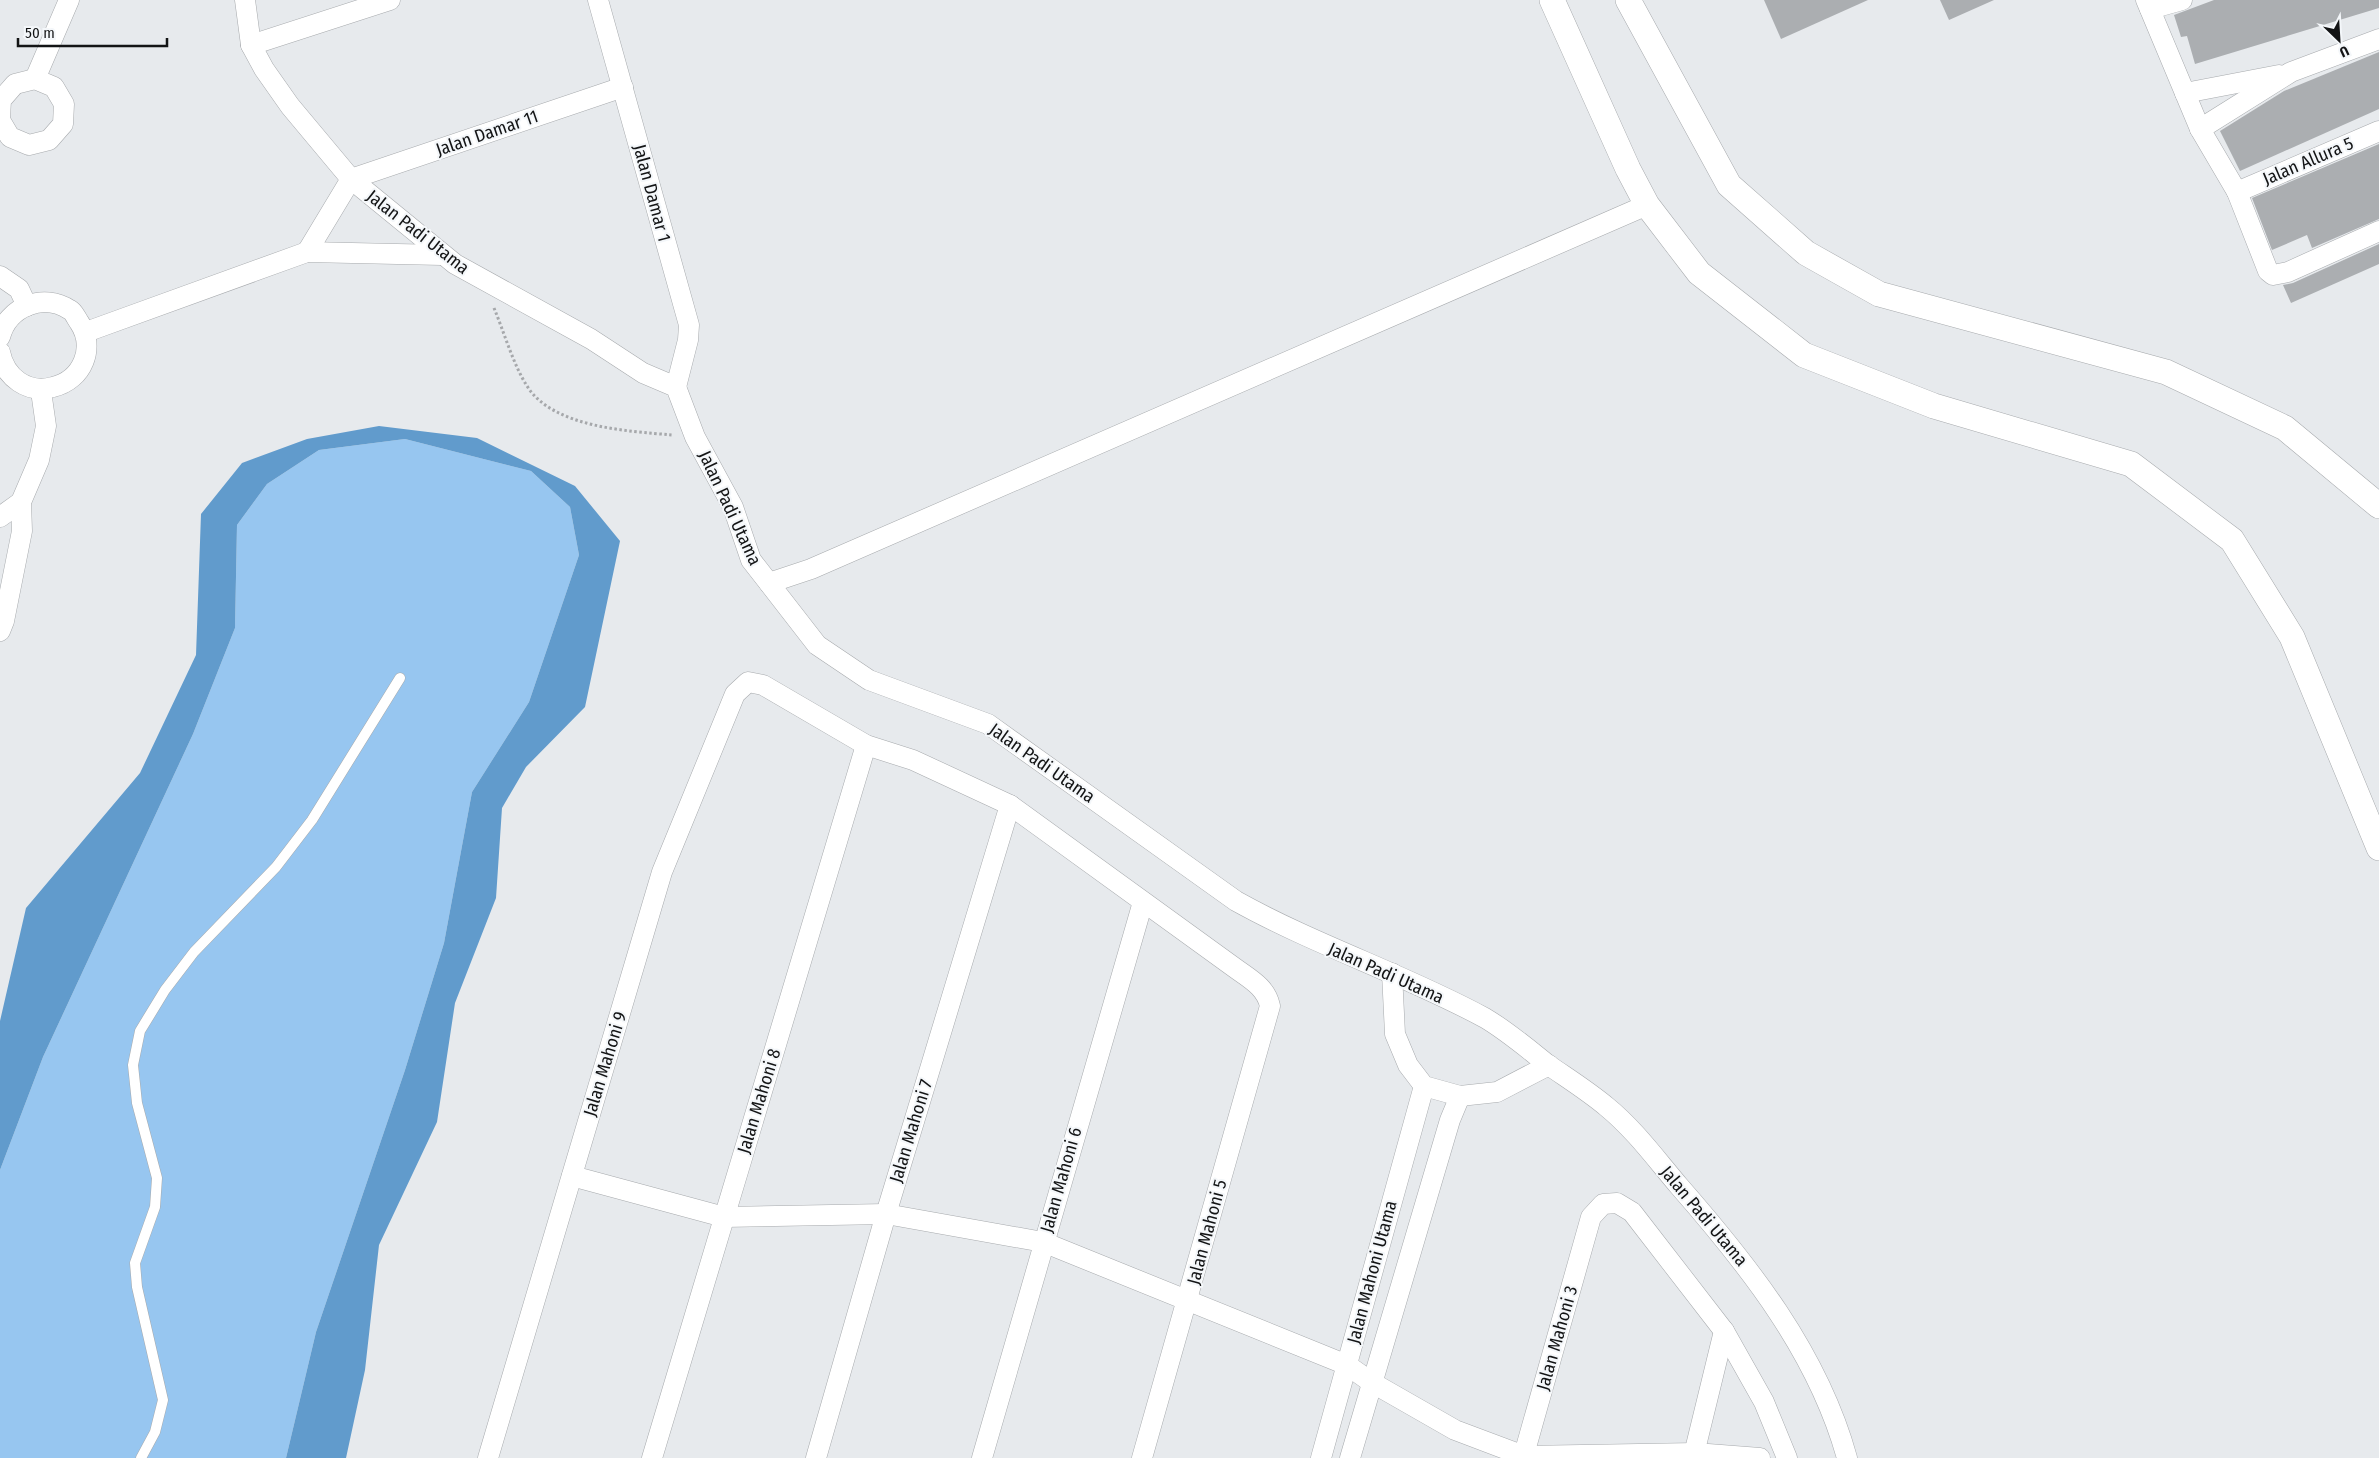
<svg xmlns="http://www.w3.org/2000/svg" width="2379" height="1458" font-family="'Fira Sans Condensed',sans-serif">
  <style>
    .green { fill: #97c6f0 }
    .water { fill: #619bcc }
    .building { fill: #abaeb1 }
    .lines { fill: none; stroke-linecap: round; stroke-linejoin: round }
    .service-casing { stroke: #a7aaad; stroke-width: 11 }
    .minor-casing { stroke: #a7aaad; stroke-width: 21 }
    .tertiary-casing { stroke: #a7aaad; stroke-width: 26 }
    .path { stroke: #a6a8ab; stroke-width: 3; stroke-dasharray: 2.5 2.5; stroke-linecap: butt }
    .service { stroke: #fff; stroke-width: 10 }
    .minor { stroke: #fff; stroke-width: 20 }
    .tertiary { stroke: #fff; stroke-width: 25 }
    .labels { text-anchor: middle; dominant-baseline: central; stroke-width: 4; stroke-linejoin: round; paint-order: stroke }
    .street-label { font-size: 18px; fill: #131415; stroke: #f4f7fa }
  </style>
  <rect width="100%" height="100%" fill="#e7eaed"/>
  <polygon class="green" points="405,439 531,471 570,507 579,555 529,702 472,792 444,943 405,1070 316,1332 286,1458 0,1458 0,1170 43,1057 193,734 235,628 237,525 267,484 319,450"/>
  <polygon class="water" points="379,426 477,438 575,486 620,541 585,707 526,767 502,808 496,898 455,1003 437,1122 379,1245 365,1370 346,1458 286,1458 316,1332 405,1070 444,943 472,792 529,702 579,555 570,507 531,471 405,439 319,450 267,484 237,525 235,628 193,734 43,1057 0,1170 0,1021 26,908 140,773 196,655 201,514 242,463 307,439"/>
  <g class="building">
    <polygon points="1764,0 1868,0 1781,39"/>
    <polygon points="1940,0 1994,0 1949,20"/>
    <polygon points="2214,0 2379,0 2379,8 2195,64 2187,36 2181,37 2174,15"/>
    <polygon points="2379,52 2379,109 2240,171 2220,131 2284,91"/>
    <polygon points="2379,144 2379,219 2312,248 2307,235 2272,250 2252,198"/>
    <polygon points="2379,244 2379,264 2291,303 2283,285 2293,283"/>
  </g>
  <g class="lines">
    <g class="service-casing">
      <polyline id="service" points="141,1458 155,1432 163,1400 137,1287 135,1263 155,1207 157,1178 137,1103 133,1065 140,1031 165,990 194,952 276,867 312,820 400,678"/>
    </g>
    <g class="minor-casing">
      <g id="minor">
        <path d="M245 0 251 45 264 69 290 106 351 179 455 264 591 339 643 373 676 387 695 437 733 507 751 560 817 645 869 680 988 724 1236 901C1317 946 1404 974 1485 1018 1507 1031 1527 1048 1547 1064 1567 1078 1588 1091 1607 1107 1634 1129 1656 1159 1679 1186 1749 1266 1818 1353 1847 1458"/>
        <polyline points="598,0 689,325 688,340 676,387"/>
        <polyline points="2146,0 2200,129 2237,192 2268,271 2273,275 2288,272 2379,231"/>
        <polyline points="2150,9 2182,0"/>
        <polyline points="251,45 390,0"/>
        <polyline points="35,79 69,0"/>
        <polyline points="2185,93 2279,75"/>
        <polyline points="0,118 1,100 15,84 35,79 54,87 64,104 63,124 49,140 29,145 10,137 0,120"/>
        <polyline points="2200,129 2291,72 2379,39"/>
        <polyline points="2237,192 2379,131"/>
        <polyline points="307,252 351,179 623,87"/>
        <polyline points="0,276 19,289 27,306"/>
        <polyline points="86,332 307,252 442,255"/>
        <path d="M0 337C8 307 43 292 70 310 74 312 76 318 79 322 96 347 83 380 53 387 28 394 5 378 0 352"/>
        <polyline points="0,517 21,502"/>
        <polyline points="769,583 811,569 1647,205"/>
        <polyline points="0,631 4,621 22,531 21,502 39,460 46,426 41,391"/>
        <polyline points="1392,973 1395,1034 1408,1065 1424,1086 1460,1096 1497,1092 1549,1065"/>
        <polyline points="572,1176 724,1217 886,1214 1043,1242 1347,1365 1371,1382 1455,1430 1524,1456 1695,1453 1760,1458"/>
        <path d="M488 1458 662 872 735 694 748 682 763 685 866 745 913 760 1010 805 1235 968C1250 979 1266 987 1270 1006L1142 1458"/>
        <polyline points="652,1458 866,745"/>
        <polyline points="816,1458 886,1214 1010,805"/>
        <polyline points="982,1458 1143,902"/>
        <polyline points="1321,1458 1424,1086"/>
        <polyline points="1350,1458 1450,1120 1460,1096"/>
        <polyline points="1523,1458 1591,1217 1603,1204 1617,1203 1632,1212 1724,1331 1764,1402 1787,1458"/>
        <polyline points="1693,1458 1724,1331"/>
      </g>
    </g>
    <g class="tertiary-casing">
      <g id="tertiary">
        <polyline points="1552,0 1628,169 1647,205 1699,273 1804,355 1934,406 2131,464 2232,540 2292,637 2379,848"/>
        <polyline points="1628,0 1729,185 1806,253 1879,294 2166,372 2285,428 2379,506"/>
      </g>
    </g>
    <path class="path" d="M494 308C504 332 513 364 527 386 553 428 629 431 672 435"/>
    <use href="#service" class="service"/>
    <use href="#minor" class="minor"/>
    <use href="#tertiary" class="tertiary"/>
  </g>
  <g class="labels">
    <g class="street-label">
      <text transform="translate(487 133) rotate(-19)">Jalan Damar 11</text>
      <text transform="translate(2308 161) rotate(-23)">Jalan Allura 5</text>
      <text transform="translate(652 193) rotate(75)">Jalan Damar 1</text>
      <text transform="translate(418 232) rotate(38)">Jalan Padi Utama</text>
      <text transform="translate(730 508) rotate(65)">Jalan Padi Utama</text>
      <text transform="translate(1042 763) rotate(35)">Jalan Padi Utama</text>
      <text transform="translate(1386 973) rotate(24)">Jalan Padi Utama</text>
      <text transform="translate(605 1064) rotate(-73)">Jalan Mahoni 9</text>
      <text transform="translate(759 1101) rotate(-73)">Jalan Mahoni 8</text>
      <text transform="translate(911 1131) rotate(-73)">Jalan Mahoni 7</text>
      <text transform="translate(1061 1180) rotate(-74)">Jalan Mahoni 6</text>
      <text transform="translate(1704 1216) rotate(50)">Jalan Padi Utama</text>
      <text transform="translate(1207 1232) rotate(-75)">Jalan Mahoni 5</text>
      <text transform="translate(1372 1272) rotate(-75)">Jalan Mahoni Utama</text>
      <text transform="translate(1557 1338) rotate(-74)">Jalan Mahoni 3</text>
    </g>
  </g>
  <g transform="translate(2339 40) rotate(155)" stroke="#f4f7fa" stroke-width="4" paint-order="stroke">
  <path d="M0-4L9 19L0 12L-9 19Z" fill="#131415"/>
  <text y="-8" font-size="14" font-weight="bold" text-anchor="middle" fill="#131415">U</text>
  </g>
  <path d="M18 38v8h149v-8" fill="none" stroke="#131415" stroke-width="2.5"/>
  <text x="25" y="38" font-size="15" fill="#131415" stroke="#f4f7fa" stroke-width="4" paint-order="stroke">50 m</text>
</svg>
